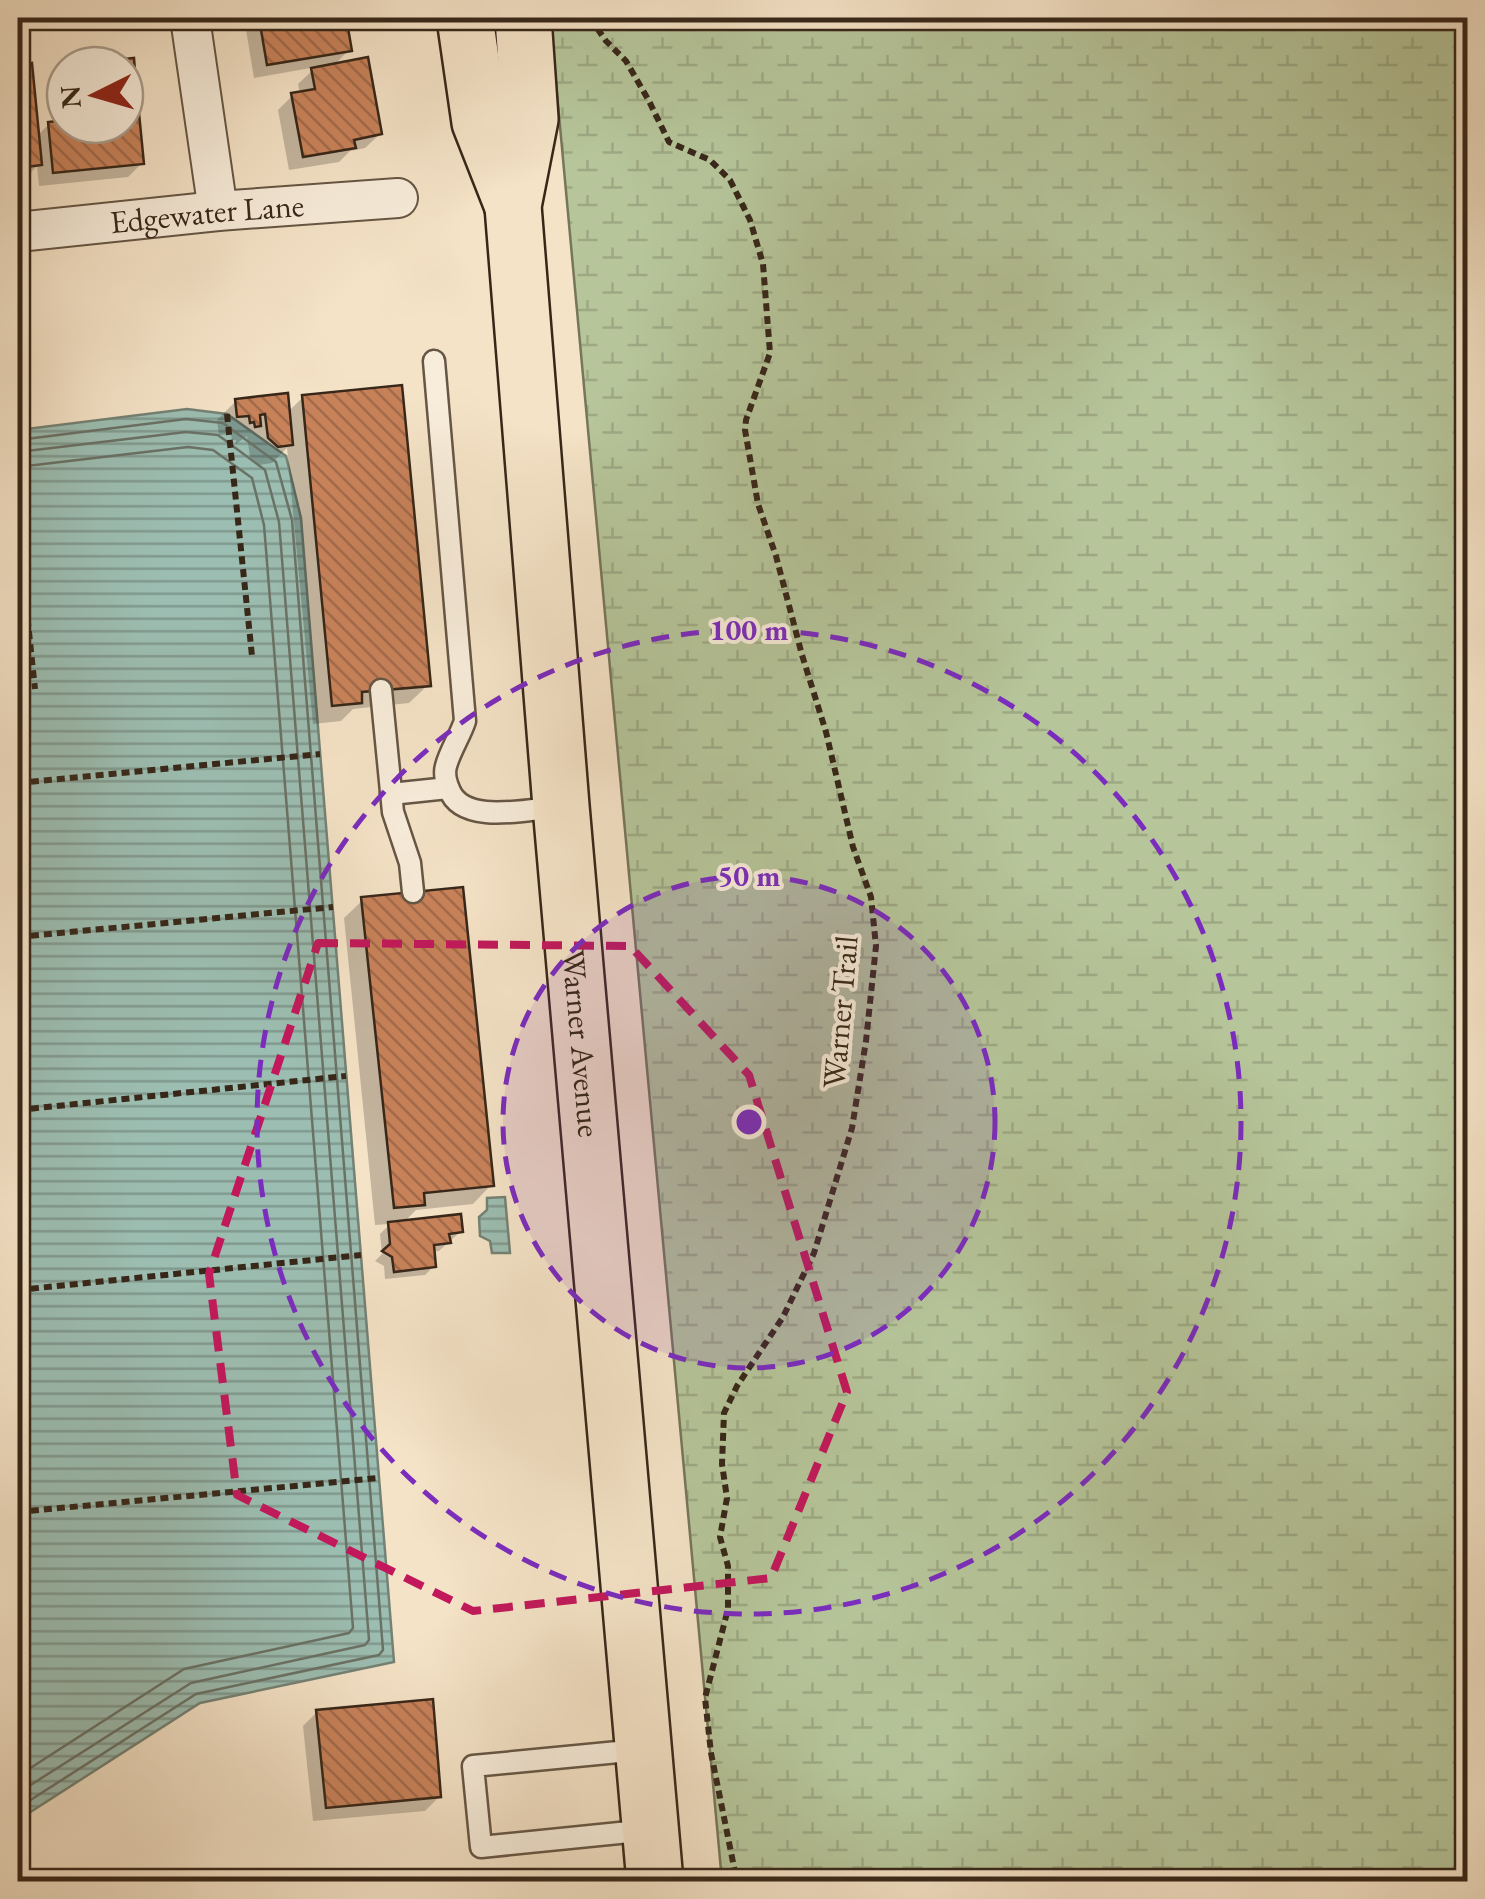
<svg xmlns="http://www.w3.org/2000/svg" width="1485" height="1899" font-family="'EB Garamond',serif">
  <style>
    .wetland { fill: url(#wetland-marsh); stroke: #76765a; stroke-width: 2.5 }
    .water { fill: url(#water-rules); stroke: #748275; stroke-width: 2.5 }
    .shadow { fill: #0003 }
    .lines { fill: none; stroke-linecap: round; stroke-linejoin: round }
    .shore { stroke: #6a7266; stroke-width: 2.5 }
    .building { fill: url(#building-back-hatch); stroke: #372719; stroke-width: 2.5 }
    .lane-casing { stroke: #665644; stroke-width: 25 }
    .street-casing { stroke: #665644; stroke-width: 42 }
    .primary-casing { stroke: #372719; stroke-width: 60 }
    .path { stroke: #372719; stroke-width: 6; stroke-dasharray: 8 5; stroke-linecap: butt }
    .lane { stroke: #f8eddb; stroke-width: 20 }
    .street { stroke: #f8eddb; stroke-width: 38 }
    .primary { stroke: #f5e3c7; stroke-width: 55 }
    .marked { fill: none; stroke: #c2185b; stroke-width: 8; stroke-dasharray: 20 12; stroke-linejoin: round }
    .ring { fill: none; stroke: #7b2cbf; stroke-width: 5; stroke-dasharray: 18 12 }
    .labels { text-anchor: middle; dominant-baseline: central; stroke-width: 8; stroke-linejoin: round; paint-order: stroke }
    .street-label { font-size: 32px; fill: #372719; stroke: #f8eddb }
    .centre { fill: #7b2cbf; stroke: #f8eddb; stroke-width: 5 }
    .ring-label { font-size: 30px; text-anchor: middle; font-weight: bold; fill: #7b2cbf; stroke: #f8eddb; stroke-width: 8; stroke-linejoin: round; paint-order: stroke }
  </style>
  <defs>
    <pattern id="wetland-marsh" width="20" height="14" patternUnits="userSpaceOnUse" patternTransform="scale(2.5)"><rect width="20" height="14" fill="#b6c59a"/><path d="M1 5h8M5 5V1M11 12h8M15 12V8" fill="none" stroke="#9da984"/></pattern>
    <pattern id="water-rules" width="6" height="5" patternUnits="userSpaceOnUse" patternTransform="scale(2.5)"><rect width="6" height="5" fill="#9cbeb2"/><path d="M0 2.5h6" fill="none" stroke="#809a90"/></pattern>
    <pattern id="building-back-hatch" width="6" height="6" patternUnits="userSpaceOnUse" patternTransform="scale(2.5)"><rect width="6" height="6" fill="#c8825a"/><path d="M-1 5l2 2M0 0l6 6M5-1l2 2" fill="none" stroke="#a36a4a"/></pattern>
  </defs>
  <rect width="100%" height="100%" fill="#f5e3c7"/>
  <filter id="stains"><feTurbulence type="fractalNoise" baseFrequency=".002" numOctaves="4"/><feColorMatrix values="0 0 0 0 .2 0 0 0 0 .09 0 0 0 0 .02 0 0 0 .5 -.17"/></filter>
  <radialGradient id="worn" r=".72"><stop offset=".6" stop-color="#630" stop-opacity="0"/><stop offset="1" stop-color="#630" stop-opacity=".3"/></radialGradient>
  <polygon class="wetland" points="550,18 1467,18 1467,1881 722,1881"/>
  <g class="water">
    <polygon points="187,409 227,414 286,456 301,518 394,1662 200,1703 18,1820 18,430"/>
    <polygon points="505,1197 510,1253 492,1253 490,1241 480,1236 479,1217 487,1210 487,1198"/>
  </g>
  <g class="shadow">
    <polygon points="33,18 68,18 63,22 38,31"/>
    <polygon points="244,18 348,18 349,20 345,24 349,50 332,67 380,134 365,148 350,151 339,162 289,170 278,110 292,96 300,94 298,84 316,67 254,78"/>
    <polygon points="29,66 36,137 49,124 65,122 65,125 125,125 125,117 142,163 128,177 39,186 37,166 25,178 18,179 18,67"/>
    <polygon points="303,397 428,685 409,703 353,709 341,721 313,724 287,448 272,463 259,465 250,457 247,436 236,444 236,440 232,440 231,434 219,435 217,420 236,401 287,413"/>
    <polygon points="363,900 491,1185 473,1204 416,1210 403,1223 460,1232 439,1251 432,1252 434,1266 425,1275 385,1279 384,1266 375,1261 382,1254 380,1234 390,1224 375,1225 344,918"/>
    <polygon points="317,1712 439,1797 425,1811 313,1821 303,1726"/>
  </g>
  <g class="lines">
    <g class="shore">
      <polyline points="18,440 186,419 223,423 276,462 292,520 383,1650 379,1655 196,1694 18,1808"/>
      <polyline points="18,452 186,432 218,435 265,470 279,522 369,1640 365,1645 191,1683 18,1793"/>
      <polyline points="18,467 188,447 213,450 252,478 264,525 353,1628 349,1633 184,1669 18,1776"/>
    </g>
  </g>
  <g class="building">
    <polygon points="259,18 351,18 352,21 347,22 352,51 267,65"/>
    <polygon points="368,57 382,134 354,140 356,148 303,157 291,93 315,89 311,68"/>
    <polygon points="134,58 137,96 125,98 125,65 89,65 89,63"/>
    <polygon points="32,63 42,165 18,168 18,65"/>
    <polygon points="139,113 144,164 53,173 48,122 65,120 65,125 125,125 125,115"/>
    <polygon points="402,385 431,686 362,692 362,703 332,706 302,395"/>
    <polygon points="288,393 293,445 278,447 268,438 265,414 260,415 261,426 255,427 254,422 250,423 249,416 237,417 235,399"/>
    <polygon points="463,887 494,1186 424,1193 425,1205 394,1208 361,897"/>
    <polygon points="461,1214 463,1232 449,1234 451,1243 434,1245 436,1267 394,1272 392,1257 382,1251 390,1244 388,1222"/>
    <polygon points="433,1699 441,1797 326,1808 316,1710"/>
  </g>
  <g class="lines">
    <g class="lane-casing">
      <g id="lane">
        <path d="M434 361 465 721C460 736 450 751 446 766 444 773 446 782 449 789 462 826 529 809 559 807"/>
        <polyline points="381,690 393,812 410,863 413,892"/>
        <polyline points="391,794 448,788"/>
        <polyline points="639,1750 473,1766 481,1847 649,1830"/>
      </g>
    </g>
    <g class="street-casing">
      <g id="street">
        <polyline points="190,18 218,211"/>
        <path id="s1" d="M18 232 218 211 398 198"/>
      </g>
    </g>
    <g class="primary-casing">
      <g id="primary">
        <polyline points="465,18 480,122 513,206"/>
        <path id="s2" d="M523 18 530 119 513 206 561 806 655 1882"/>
      </g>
    </g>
    <g class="path">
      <polyline points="590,18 606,41 626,61 649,101 669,142 710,160 730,180 750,220 763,264 770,353 746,420 745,430 758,504 776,556 802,655 826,732 853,847 871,897 876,946 866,1041 852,1128 814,1253 783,1317 737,1386 724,1413 722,1464 727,1498 720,1537 728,1566 728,1609 705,1698 711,1753 737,1882"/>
      <polyline points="227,414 252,656"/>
      <polyline points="18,528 35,689"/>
      <polyline points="18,783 320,754"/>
      <polyline points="18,937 333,907"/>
      <polyline points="18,1110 346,1076"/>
      <polyline points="18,1290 361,1255"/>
      <polyline points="18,1512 379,1478"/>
    </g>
    <use href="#lane" class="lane"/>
    <use href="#street" class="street"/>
    <use href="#primary" class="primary"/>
  </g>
  <path class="marked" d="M318 943 630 946 749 1075 847 1392 771 1578 473 1611 237 1495 209 1274Z"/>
  <circle cx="749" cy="1122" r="246" fill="#7b2cbf" fill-opacity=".12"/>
  <g class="ring">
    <circle cx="749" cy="1122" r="246"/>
    <circle cx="749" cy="1122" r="492"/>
  </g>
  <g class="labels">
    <g class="street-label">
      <text stroke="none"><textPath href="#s1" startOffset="190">Edgewater Lane</textPath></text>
      <text transform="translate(840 1012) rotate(-85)">Warner Trail</text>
      <text stroke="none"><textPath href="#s2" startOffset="1030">Warner Avenue</textPath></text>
    </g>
  </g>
  <circle cx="749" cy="1122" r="15" class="centre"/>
  <g class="ring-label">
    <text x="749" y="640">100 m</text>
    <text x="749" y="886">50 m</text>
  </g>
  <rect width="1485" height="1899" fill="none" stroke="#f5e3c7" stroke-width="60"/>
  <rect x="20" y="20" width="1445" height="1859" fill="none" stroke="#372719" stroke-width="5"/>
  <rect x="30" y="30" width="1425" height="1839" fill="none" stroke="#372719" stroke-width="2.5"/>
  <g transform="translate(95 95) rotate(265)"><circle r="48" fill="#f8eddb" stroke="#ab9e8d" stroke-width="2.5"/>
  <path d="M0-8L18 38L0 25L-18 38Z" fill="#8f2418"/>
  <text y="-15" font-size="28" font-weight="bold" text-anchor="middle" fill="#372719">N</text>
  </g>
  <rect width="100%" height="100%" filter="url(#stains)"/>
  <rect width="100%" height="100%" fill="url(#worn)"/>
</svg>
